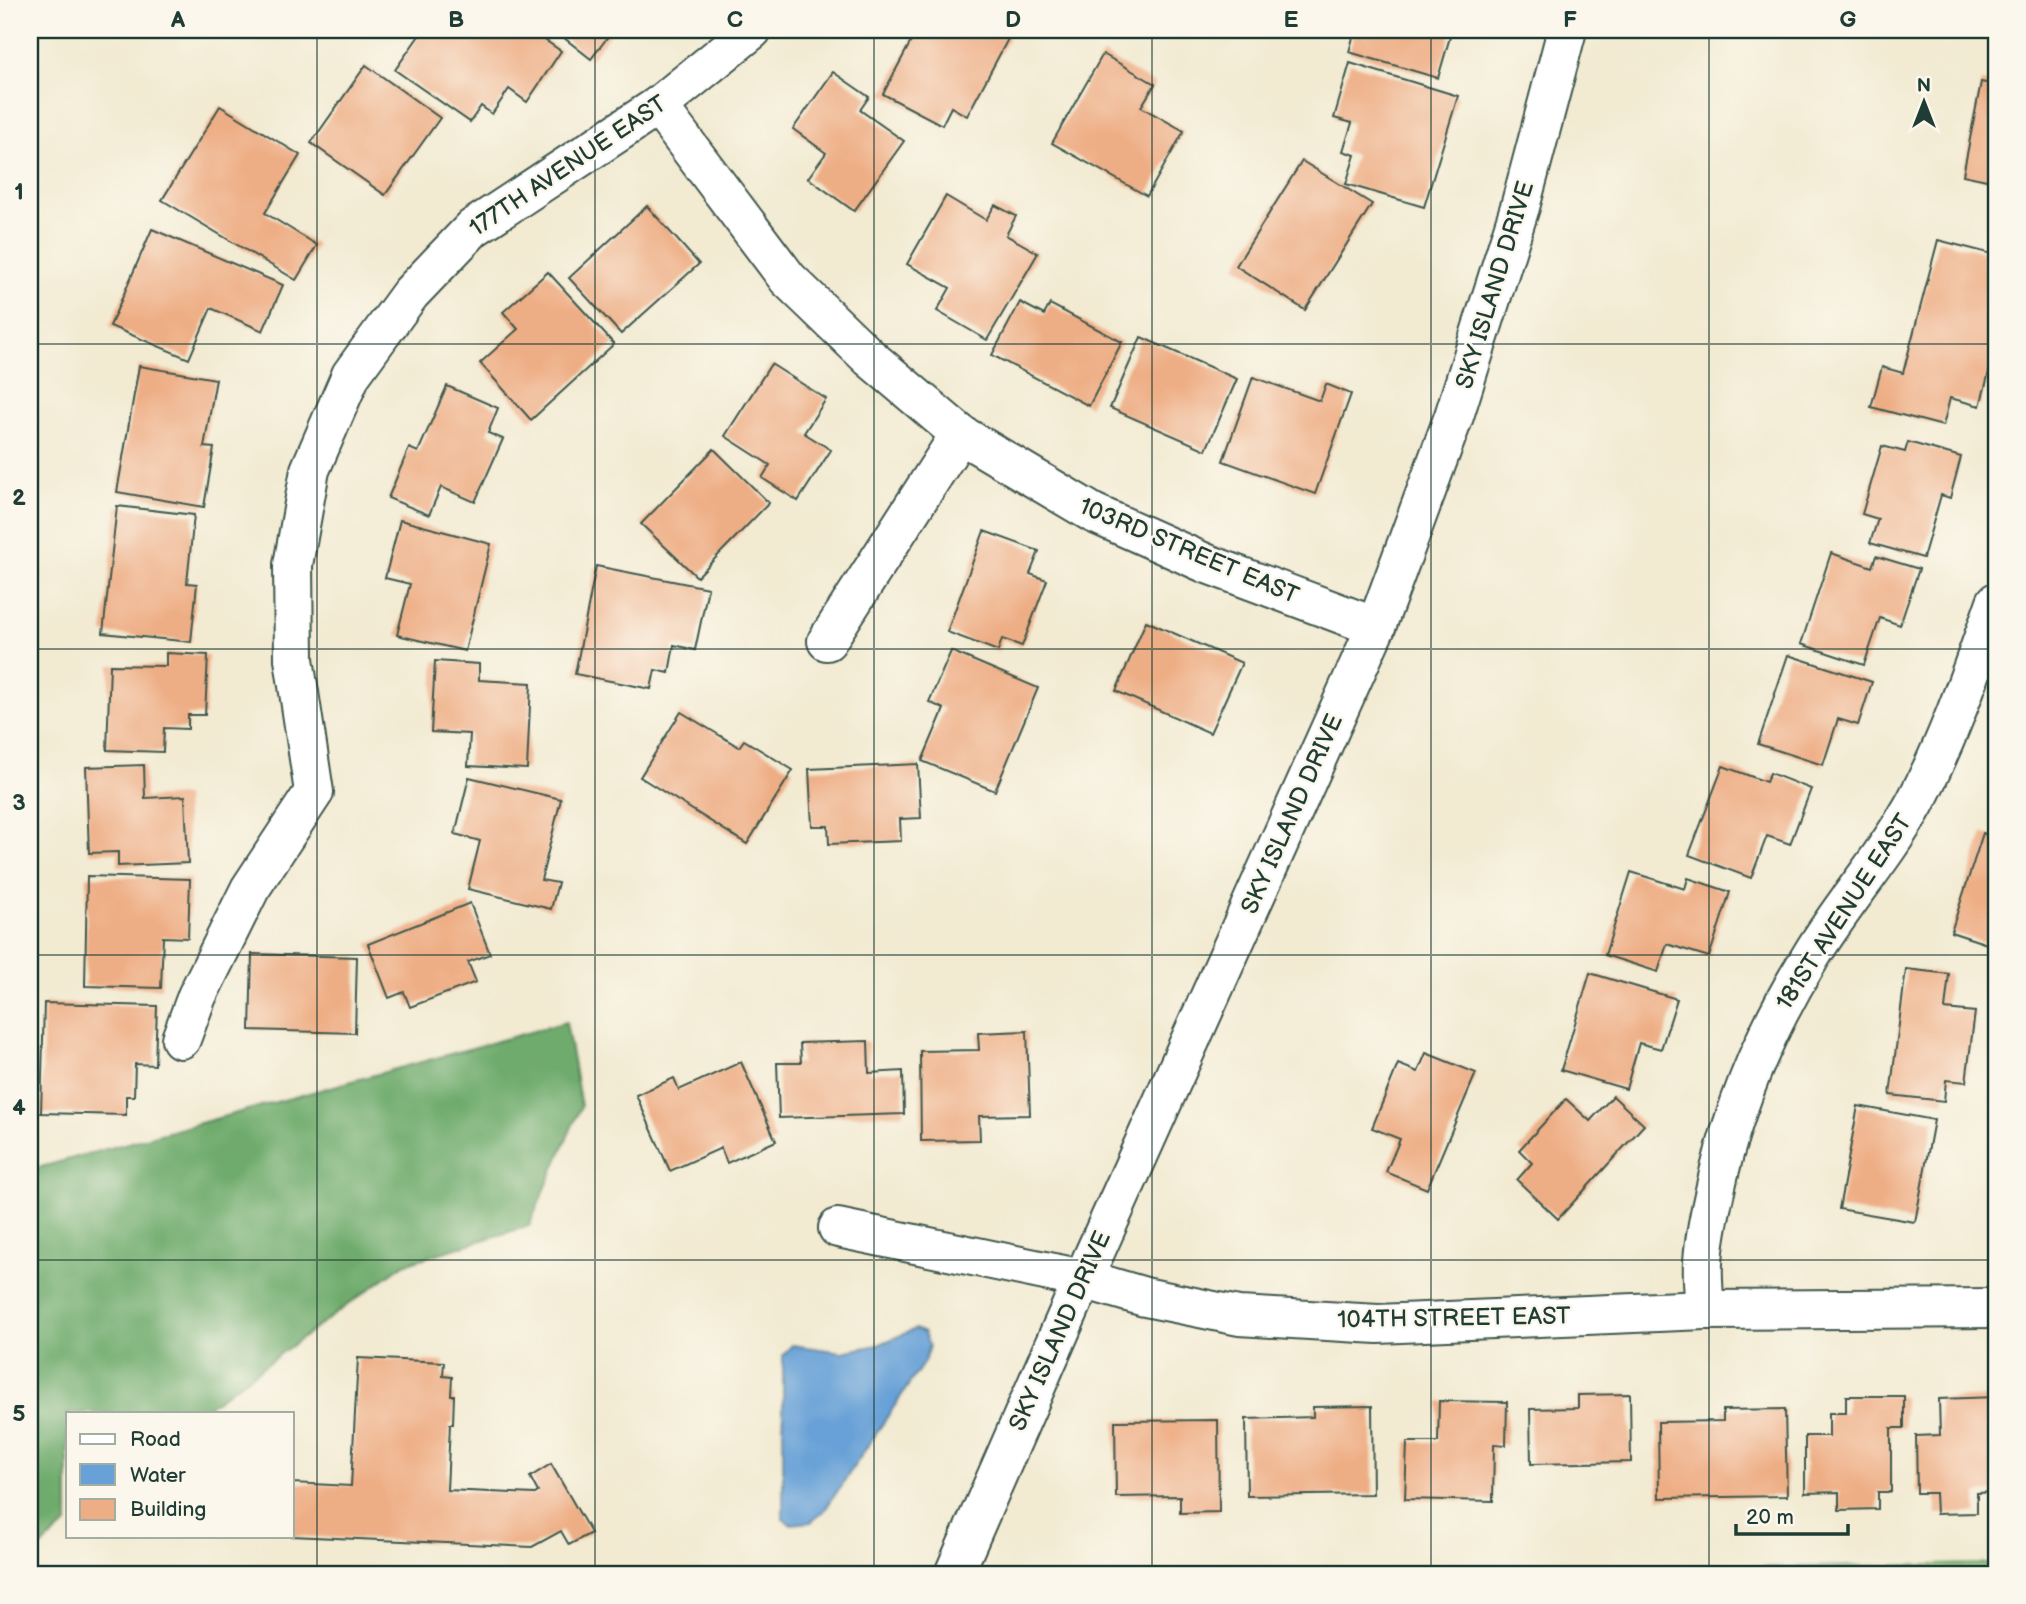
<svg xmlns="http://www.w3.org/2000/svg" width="2026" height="1604" font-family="'Balsamiq Sans',sans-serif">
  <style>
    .green { fill: #89c67c; stroke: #548258; stroke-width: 2 }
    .forest { fill: #6eab6c; stroke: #467450; stroke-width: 2 }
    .water { fill: #68a1d7; stroke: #446f86; stroke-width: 2 }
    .building { fill: #eeae85 }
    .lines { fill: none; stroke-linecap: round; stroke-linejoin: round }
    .minor-casing { stroke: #3f574c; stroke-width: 42 }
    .minor { stroke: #fff; stroke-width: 38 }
    .grid { fill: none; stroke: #1f3d34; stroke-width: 2; stroke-opacity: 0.55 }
    .labels { text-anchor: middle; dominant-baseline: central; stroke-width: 5; stroke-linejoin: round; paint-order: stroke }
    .street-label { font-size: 24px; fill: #1f3d34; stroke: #fbf7ec }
    .neatline { fill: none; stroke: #1f3d34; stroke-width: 2.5 }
    .grid-label { font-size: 23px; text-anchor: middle; font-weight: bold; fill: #1f3d34 }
  </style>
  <rect width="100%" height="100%" fill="#fbf7ec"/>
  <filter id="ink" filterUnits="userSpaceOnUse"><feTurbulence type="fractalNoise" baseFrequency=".0143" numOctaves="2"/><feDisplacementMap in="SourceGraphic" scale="14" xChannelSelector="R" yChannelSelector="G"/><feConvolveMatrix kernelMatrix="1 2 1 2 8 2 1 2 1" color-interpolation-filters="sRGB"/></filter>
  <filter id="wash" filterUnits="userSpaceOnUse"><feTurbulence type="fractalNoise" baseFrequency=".00686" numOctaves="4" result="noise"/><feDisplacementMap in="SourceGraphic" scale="28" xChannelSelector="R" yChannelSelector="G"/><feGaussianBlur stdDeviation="1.57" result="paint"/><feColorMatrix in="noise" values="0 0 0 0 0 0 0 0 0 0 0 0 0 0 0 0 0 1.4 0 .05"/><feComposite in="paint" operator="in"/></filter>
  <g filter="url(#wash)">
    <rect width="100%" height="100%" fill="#f2ead1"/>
    <polygon class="green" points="1996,1564 1996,1574 1349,1574"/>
    <polygon class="forest" points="566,1022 581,1106 529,1226 404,1264 199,1413 68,1413 68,1523 30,1556 30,1170"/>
    <polygon class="water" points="915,1329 924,1333 929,1346 924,1362 824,1511 811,1522 790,1524 783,1518 783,1355 792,1345 842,1352 878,1345"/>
    <g id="blocks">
      <g class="building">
        <polygon points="423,30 530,30 561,51 527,102 509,89 492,114 481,106 470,122 395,70"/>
        <polygon points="554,30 613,30 591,59"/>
        <polygon points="917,30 995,30 1009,37 967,116 951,107 942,125 883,94"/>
        <polygon points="1355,30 1452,30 1438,78 1349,52"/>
        <polygon points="1103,54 1155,84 1141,107 1184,131 1147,196 1052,143"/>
        <polygon points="1350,63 1458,96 1424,207 1346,184 1355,155 1343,151 1352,123 1334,118"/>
        <polygon points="366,65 440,118 385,195 311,143"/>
        <polygon points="833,72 869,97 860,110 904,141 854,211 808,178 826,153 793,129"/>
        <polygon points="1981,82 1996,85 1996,182 1963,175"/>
        <polygon points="220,106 300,155 265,213 317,245 296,280 162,200"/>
        <polygon points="1302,161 1372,204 1305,310 1236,266"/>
        <polygon points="946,196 986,220 995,205 1016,216 1006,235 1038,253 987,340 937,311 950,288 907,264"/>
        <polygon points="647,206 699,264 621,334 569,278"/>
        <polygon points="152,229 283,285 263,331 211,308 189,359 110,326"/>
        <polygon points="1938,240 1996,255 1996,346 1980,406 1950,398 1943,426 1871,407 1882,367 1903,373"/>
        <polygon points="548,272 614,344 531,420 480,363 518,329 503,312"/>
        <polygon points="1020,302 1044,315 1050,304 1122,342 1089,406 992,355"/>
        <polygon points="1141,337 1237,379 1206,450 1110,408"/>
        <polygon points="771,364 826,399 804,433 831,450 798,501 762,478 770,465 725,436"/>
        <polygon points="139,366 216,379 204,447 214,448 204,507 117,492"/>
        <polygon points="1253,377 1320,401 1326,384 1351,394 1315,494 1223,461"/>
        <polygon points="447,386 498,408 488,433 503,439 475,502 441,487 429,515 388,498 409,448 418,452"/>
        <polygon points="1908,442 1961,457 1950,498 1941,495 1923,558 1870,543 1878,519 1862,514 1882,446 1905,452"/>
        <polygon points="714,449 769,503 697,577 641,524"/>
        <polygon points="117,506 194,515 187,583 197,584 191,642 103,633"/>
        <polygon points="400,520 491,544 465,651 397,635 410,584 385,578"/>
        <polygon points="984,531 1039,551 1030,574 1047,580 1022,646 1002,639 998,651 947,632"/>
        <polygon points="1831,553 1872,567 1876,556 1919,569 1900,625 1880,618 1864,665 1801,644"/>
        <polygon points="596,566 708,588 695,650 674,645 669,673 655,670 651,689 575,674"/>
        <polygon points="1146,621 1242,663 1210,733 1116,691"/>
        <polygon points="951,651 1038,688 995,791 922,761 944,709 929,702"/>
        <polygon points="166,653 208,655 205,715 188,715 188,729 164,728 163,752 107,750 110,665 166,666"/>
        <polygon points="1788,655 1872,682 1858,725 1838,719 1823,765 1758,744"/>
        <polygon points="435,661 479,664 479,680 531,683 527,769 468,766 470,734 431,732"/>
        <polygon points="681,712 739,747 744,740 793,770 747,844 640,777"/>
        <polygon points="918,764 921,818 900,819 901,841 829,844 828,826 812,826 809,769"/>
        <polygon points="144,765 145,798 185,796 188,863 118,866 118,852 89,853 86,767"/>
        <polygon points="1723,766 1766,782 1770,773 1811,789 1790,844 1767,836 1751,878 1689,855"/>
        <polygon points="469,777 561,799 541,880 558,883 551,909 468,889 480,841 455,834"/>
        <polygon points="1983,833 1996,838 1996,947 1951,932"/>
        <polygon points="1631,872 1685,889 1688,878 1730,892 1709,957 1667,944 1658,972 1605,955"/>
        <polygon points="87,876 190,879 188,938 163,937 161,988 85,986"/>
        <polygon points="470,903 490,954 468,962 476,982 410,1007 404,992 389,998 368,944"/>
        <polygon points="252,954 357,957 355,1033 250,1030"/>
        <polygon points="1906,969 1949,974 1945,1009 1975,1012 1966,1082 1946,1080 1944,1101 1890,1095"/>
        <polygon points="1590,973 1677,999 1661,1049 1639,1043 1626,1089 1561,1070"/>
        <polygon points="44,1003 157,1006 155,1065 135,1064 134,1096 126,1096 126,1115 41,1113"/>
        <polygon points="1027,1031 1030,1115 979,1116 980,1140 921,1141 920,1051 979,1050 978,1033"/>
        <polygon points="868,1041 869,1073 903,1071 904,1114 779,1118 777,1063 801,1063 800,1043"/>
        <polygon points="1426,1053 1476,1073 1427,1189 1386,1172 1400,1139 1372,1128 1398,1064 1418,1072"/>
        <polygon points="741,1062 776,1141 727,1163 721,1148 670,1171 636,1095 674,1078 679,1090"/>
        <polygon points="1613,1096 1644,1125 1558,1219 1517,1180 1532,1163 1519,1150 1566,1099 1590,1121"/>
        <polygon points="1858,1106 1934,1120 1915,1222 1839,1209"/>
        <polygon points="358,1358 444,1362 443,1376 452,1377 451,1395 454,1395 453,1424 450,1424 447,1490 535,1494 538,1492 530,1477 551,1464 591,1533 569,1545 561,1531 532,1547 292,1536 292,1483 351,1486"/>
        <polygon points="1630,1394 1631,1462 1531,1464 1530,1409 1578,1408 1578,1395"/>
        <polygon points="1846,1396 1904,1396 1904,1428 1891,1428 1891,1492 1878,1492 1878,1509 1839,1510 1839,1492 1805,1493 1805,1436 1829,1436 1829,1413 1846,1413"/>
        <polygon points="1996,1397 1996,1492 1977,1493 1977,1513 1936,1514 1935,1493 1917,1493 1916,1436 1940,1435 1939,1399"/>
        <polygon points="1439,1401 1507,1402 1506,1445 1494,1444 1493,1501 1405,1499 1407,1442 1438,1442"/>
        <polygon points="1372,1406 1373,1494 1247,1496 1246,1419 1313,1417 1313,1407"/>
        <polygon points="1785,1409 1787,1496 1659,1498 1658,1422 1723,1421 1723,1410"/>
        <polygon points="1218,1420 1219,1512 1180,1513 1180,1496 1116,1497 1115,1421"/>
      </g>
    </g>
  </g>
  <g filter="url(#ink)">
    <use href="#blocks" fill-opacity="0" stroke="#3f574c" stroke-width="2"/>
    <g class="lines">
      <g class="minor-casing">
        <g id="minor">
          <polyline points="658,106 788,279 870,358 960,434 1093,513 1205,563 1376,627"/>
          <polyline points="827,641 960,434"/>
          <polyline points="181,1039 197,996 250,889 314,792 294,659 293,565 310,470 351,375 410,294 473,228 658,106 752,30"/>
          <polyline points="838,1228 1083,1279 1145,1297 1239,1316 1378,1324 1705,1310 1996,1308"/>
          <path d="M1705 1310C1704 1295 1702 1278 1703 1263 1704 1240 1709 1217 1714 1195 1732 1110 1765 1030 1811 956 1843 903 1885 857 1915 803 1949 739 1972 670 1996 602"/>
          <polyline points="954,1574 1083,1279 1376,627 1454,416 1520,207 1567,30"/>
        </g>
      </g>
      <use href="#minor" class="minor"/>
    </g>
  </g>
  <path class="grid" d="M317 30V1574M595 30V1574M874 30V1574M1152 30V1574M1431 30V1574M1709 30V1574M30 344H1996M30 649H1996M30 955H1996M30 1260H1996"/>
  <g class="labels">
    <g class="street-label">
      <text transform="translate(568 166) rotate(-34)">177TH AVENUE EAST</text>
      <text transform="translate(1495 285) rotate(-73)">SKY ISLAND DRIVE</text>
      <text transform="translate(1189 551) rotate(23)">103RD STREET EAST</text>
      <text transform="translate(1292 814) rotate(-66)">SKY ISLAND DRIVE</text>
      <text transform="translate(1844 912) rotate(-57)">181ST AVENUE EAST</text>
      <text transform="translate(1454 1318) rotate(-1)">104TH STREET EAST</text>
      <text transform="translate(1060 1331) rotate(-66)">SKY ISLAND DRIVE</text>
    </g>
  </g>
  <rect width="2026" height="1604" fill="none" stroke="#fbf7ec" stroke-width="77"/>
  <rect x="66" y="1412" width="228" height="126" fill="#fbf7ec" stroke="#a3ada2" stroke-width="2"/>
  <rect x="80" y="1434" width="35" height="10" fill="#ffffff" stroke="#a3ada2" stroke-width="2"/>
  <text x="130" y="1446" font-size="21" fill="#1f3d34">Road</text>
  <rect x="80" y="1464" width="35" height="21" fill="#68a1d7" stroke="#a3ada2" stroke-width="2"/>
  <text x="130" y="1482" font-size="21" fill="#1f3d34">Water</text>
  <rect x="80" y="1499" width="35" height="21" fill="#eeae85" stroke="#a3ada2" stroke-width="2"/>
  <text x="130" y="1516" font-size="21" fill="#1f3d34">Building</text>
  <g transform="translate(1924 102)" stroke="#fbf7ec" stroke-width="5" paint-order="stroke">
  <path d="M0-5L12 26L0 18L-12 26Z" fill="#1f3d34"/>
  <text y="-10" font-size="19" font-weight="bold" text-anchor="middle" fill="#1f3d34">N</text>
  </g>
  <path d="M1736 1524v10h112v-10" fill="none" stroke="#1f3d34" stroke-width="3.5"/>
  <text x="1746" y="1524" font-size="21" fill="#1f3d34" stroke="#fbf7ec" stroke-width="5" paint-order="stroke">20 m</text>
  <rect x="38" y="38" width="1950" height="1528" class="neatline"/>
  <g class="grid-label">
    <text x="178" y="27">A</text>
    <text x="456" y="27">B</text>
    <text x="735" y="27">C</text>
    <text x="1013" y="27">D</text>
    <text x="1291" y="27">E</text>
    <text x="1570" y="27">F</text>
    <text x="1848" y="27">G</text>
    <text x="19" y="199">1</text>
    <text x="19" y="505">2</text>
    <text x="19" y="810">3</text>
    <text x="19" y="1115">4</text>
    <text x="19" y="1421">5</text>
  </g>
</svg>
